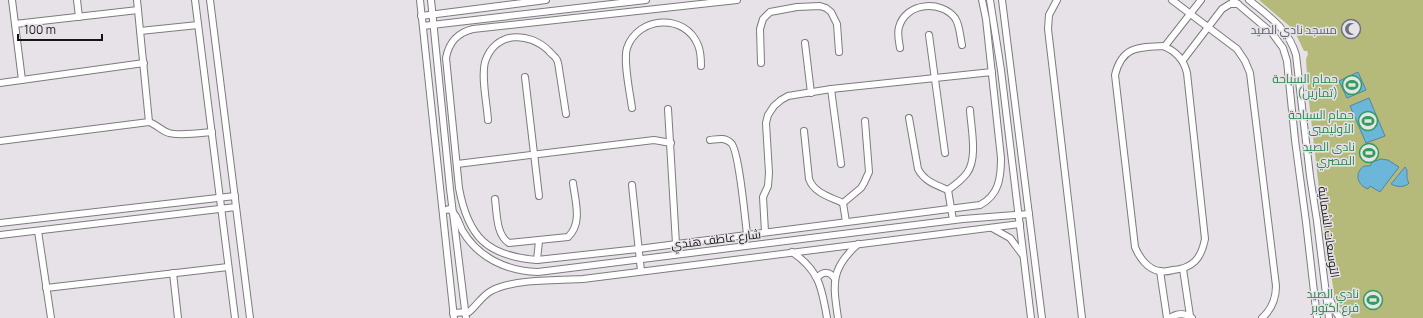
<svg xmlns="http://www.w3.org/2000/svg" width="1423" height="318" font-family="Manrope,Cairo,sans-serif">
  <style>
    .green { fill: #b5ba7a }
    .water { fill: #6cb6da; stroke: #52869f }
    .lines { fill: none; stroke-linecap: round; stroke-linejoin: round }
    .minor-casing { stroke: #7e7b7f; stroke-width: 8 }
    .minor { stroke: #fff; stroke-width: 6 }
    .labels { text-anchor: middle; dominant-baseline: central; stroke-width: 3; stroke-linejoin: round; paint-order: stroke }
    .worship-label { font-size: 12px; fill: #5b616d; stroke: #e6e2e7; text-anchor: end }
    .leisure-label { font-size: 12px; fill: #27864d; stroke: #e6e2e7; text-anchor: end }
    .street-label { font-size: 12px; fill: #161516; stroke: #e6e2e7 }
  </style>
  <rect width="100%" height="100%" fill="#e6e2e7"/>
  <polygon class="green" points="1259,0 1423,0 1423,318 1352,318 1343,311 1335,300 1322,215 1308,93 1306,59 1308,54 1307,51 1304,51 1294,30"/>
  <g class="water">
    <polygon points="1358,72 1366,90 1347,98 1339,81"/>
    <polygon points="1369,98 1385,136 1366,143 1350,106"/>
    <path d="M1381 159 1388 160 1399 167 1380 192 1370 186 1368 189C1357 185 1354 173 1364 166H1370L1372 162Z"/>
    <path d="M1405 167 1407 170V179L1409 183C1405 188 1396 187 1391 184Z"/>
  </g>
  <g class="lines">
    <g class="minor-casing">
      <g id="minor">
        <polyline points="12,0 22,80"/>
        <polyline points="77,0 79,17"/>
        <polyline points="137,0 149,122"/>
        <polyline points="195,0 235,318"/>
        <polyline points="210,0 250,318"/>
        <polyline points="420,0 454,318"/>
        <polyline points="431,0 450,189 466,318"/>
        <path d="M737 0 473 29C457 33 449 42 446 58L459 188C468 237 487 256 537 260L638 249 980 205C999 195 1001 178 1001 158L986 19 982 0"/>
        <polyline points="990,0 1001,70 1031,318"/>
        <polyline points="1002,0 1042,318"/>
        <polyline points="1057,0 1049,15 1048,29 1082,318"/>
        <path d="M1172 0 1237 49 1245 61 1250 73 1276 286C1276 299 1272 309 1262 318"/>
        <polyline points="1233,0 1272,33 1283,48 1287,61 1295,140 1306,222 1317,318"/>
        <path d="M1249 0C1269 16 1289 30 1296 55L1310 176 1317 221 1329 318"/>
        <polyline points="421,16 546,0"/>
        <polyline points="15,24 138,10"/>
        <polyline points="423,26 646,0"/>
        <polyline points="140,31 198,25"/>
        <polyline points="929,35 945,153"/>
        <polyline points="805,43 811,93"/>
        <path d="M1163 46C1176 51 1184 60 1187 73L1205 239C1201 259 1193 268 1173 270 1169 271 1164 272 1160 271 1148 270 1139 257 1135 247L1115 75C1122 46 1139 47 1163 46Z"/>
        <polyline points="1165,46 1201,0"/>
        <path d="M900 48C899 41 897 34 899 27 906 2 941 0 955 18 960 25 960 37 962 45"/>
        <polyline points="1183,60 1222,9 1230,4 1238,4"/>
        <polyline points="761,63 760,29 763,19 770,12 797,7 820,6 826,8 831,12 837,24 839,52"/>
        <polyline points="525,77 539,196"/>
        <polyline points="0,83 144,63"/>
        <polyline points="831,89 841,164"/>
        <path d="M632 108C630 93 623 61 627 48 638 16 685 13 698 45 701 52 701 58 701 66"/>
        <polyline points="668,109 676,244"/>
        <path d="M909 118 918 169C924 181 936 185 948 190 955 185 962 180 967 173 978 158 971 128 970 110"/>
        <path d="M488 120C487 104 481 77 485 62 495 31 529 31 549 51 551 54 556 57 557 60 559 64 559 71 560 75 562 88 564 101 566 114"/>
        <path d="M804 131 809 179C814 193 830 197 843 203L861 188 864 183 869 172 865 121"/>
        <path d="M710 140C718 139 725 137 731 143 739 150 745 219 747 234"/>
        <path d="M0 141 149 122C157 125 162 131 169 133 178 136 201 133 212 132"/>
        <polyline points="457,164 654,140 671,143"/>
        <polyline points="632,185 641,271"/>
        <polyline points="948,190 953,220"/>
        <path d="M495 199C497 213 496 235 509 243L568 237C583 223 575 201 573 183"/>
        <polyline points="843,203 846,222"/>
        <path d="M443 211 449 209C456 213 459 223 462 230 478 258 507 271 538 272L963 219 1029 214"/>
        <polyline points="0,223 235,196"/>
        <polyline points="992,228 1010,238 1022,254"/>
        <polyline points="38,231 51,318"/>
        <polyline points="765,232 763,197 768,186 769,173 766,123 768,115 774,106 781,100 788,96 831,89 992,72"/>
        <polyline points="0,235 236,207"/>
        <path d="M792 252C819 270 822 288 827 318"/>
        <polyline points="537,260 539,241"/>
        <polyline points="1183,269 1190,316"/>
        <polyline points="1160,271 1167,318"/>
        <polyline points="173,273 178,318"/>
        <path d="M817 278C823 271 830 271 835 279"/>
        <polyline points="46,288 228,267"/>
        <polyline points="1329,297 1335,311 1340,318"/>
        <path d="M453 313 469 312C477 305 482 296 491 291 512 279 558 280 583 279L1020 224"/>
        <path d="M838 318C833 284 830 269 858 244"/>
        <path d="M1170 318C1177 313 1185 313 1192 318"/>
      </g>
    </g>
    <use href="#minor" class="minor"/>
  </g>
  <defs>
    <g id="mosque-ring" transform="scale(1)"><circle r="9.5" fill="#e6e2e7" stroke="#6b7280" stroke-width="1.5"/><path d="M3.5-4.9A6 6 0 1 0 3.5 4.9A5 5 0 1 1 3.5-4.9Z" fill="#6b7280"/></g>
    <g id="stadium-ring" transform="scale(1)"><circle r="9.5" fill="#e6e2e7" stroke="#2e9e5b" stroke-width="1.5"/><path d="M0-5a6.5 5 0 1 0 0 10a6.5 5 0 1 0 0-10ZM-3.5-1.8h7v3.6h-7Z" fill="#2e9e5b"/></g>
  </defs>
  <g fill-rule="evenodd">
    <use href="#mosque-ring" x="1351" y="29"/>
    <use href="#stadium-ring" x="1352" y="85"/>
    <use href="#stadium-ring" x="1368" y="121"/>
    <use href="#stadium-ring" x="1369" y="153"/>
    <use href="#stadium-ring" x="1373" y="300"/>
  </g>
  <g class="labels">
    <g class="worship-label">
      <text x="1337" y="29">مسجد نادي الصيد</text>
    </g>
    <g class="leisure-label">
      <text x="1338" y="78">حمام السباحة<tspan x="1338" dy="14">(تمارين)</tspan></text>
      <text x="1354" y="114">حمام السباحة<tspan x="1354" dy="14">الأوليمبى</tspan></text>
      <text x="1355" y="146">نادى الصيد<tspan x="1355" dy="14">المصري</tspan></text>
      <text x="1359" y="293">نادي الصيد<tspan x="1359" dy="14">فرع اكتوبر</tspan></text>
    </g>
    <g class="street-label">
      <text transform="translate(1329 232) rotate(82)">التوسعات الشمالية</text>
      <text transform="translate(716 239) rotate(-7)">شارع عاطف هندي</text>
    </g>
  </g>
  <path d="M18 34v6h84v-6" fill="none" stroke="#161516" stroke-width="2"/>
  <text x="24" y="34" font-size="12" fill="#161516" stroke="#e6e2e7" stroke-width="3" paint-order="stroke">100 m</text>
</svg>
